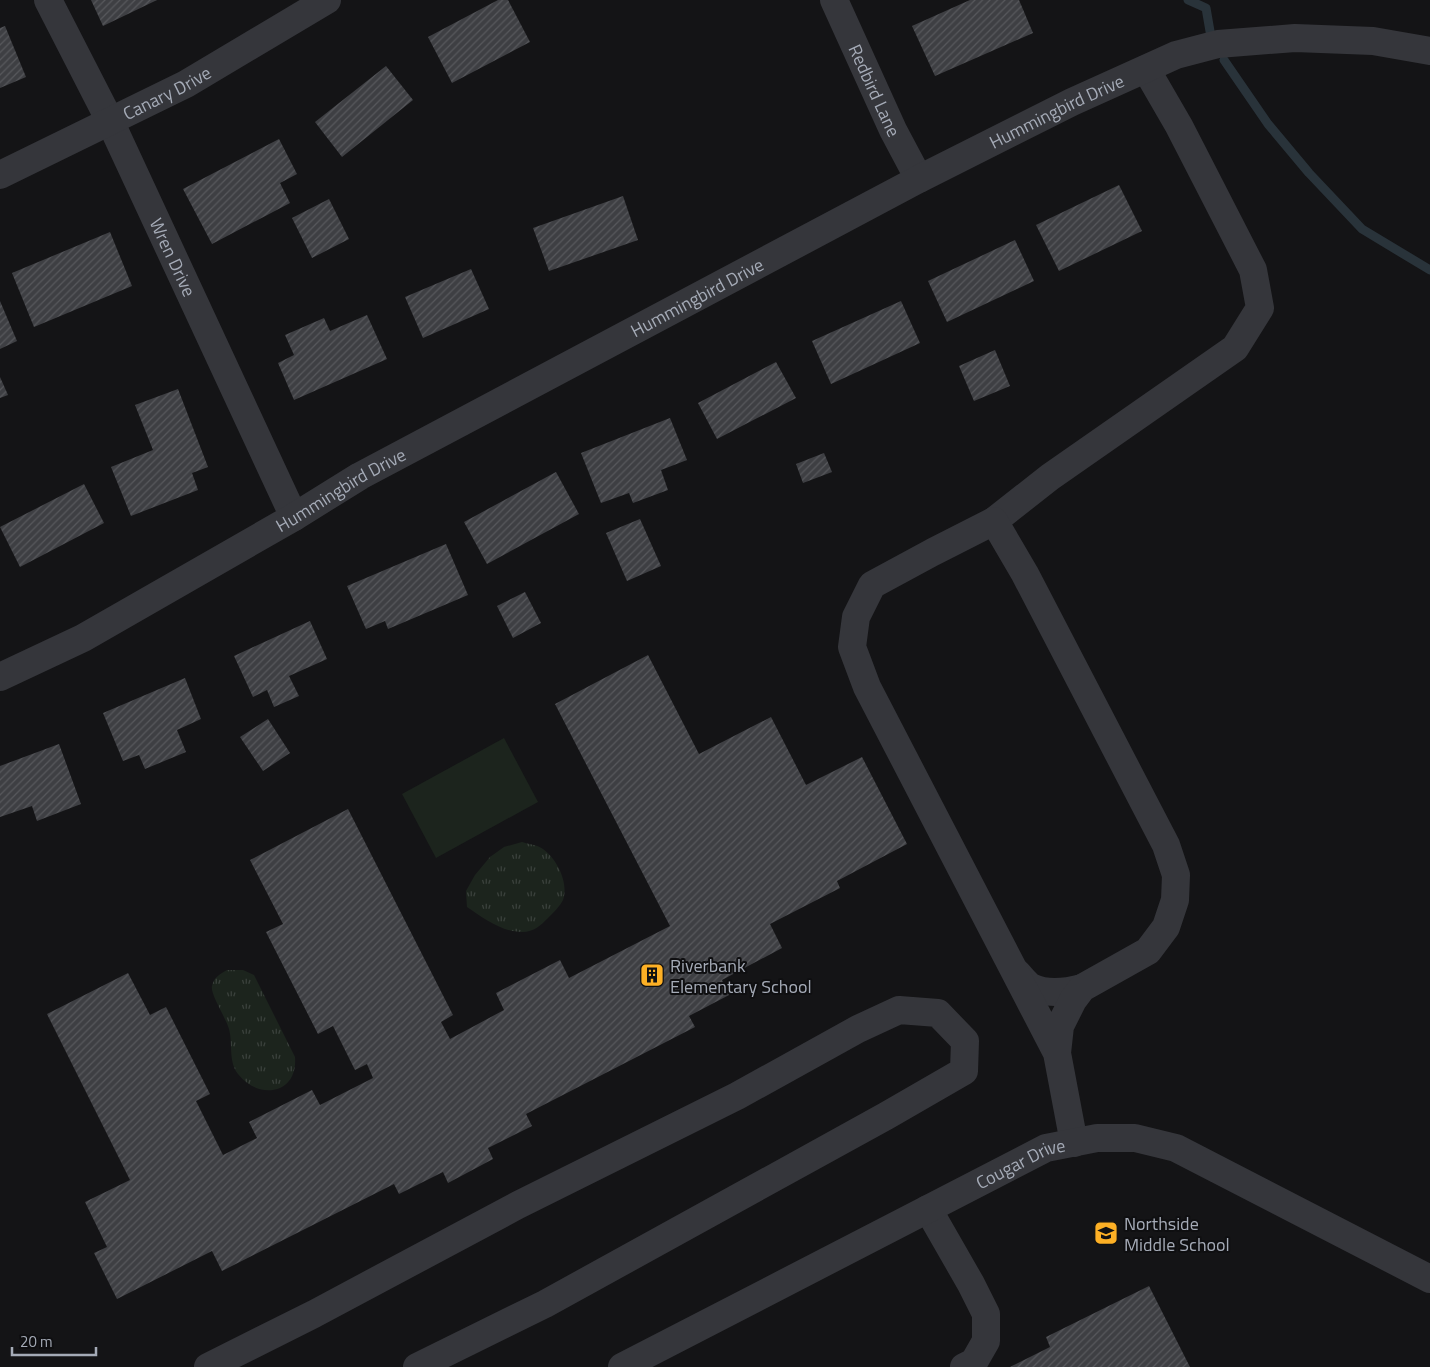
<svg xmlns="http://www.w3.org/2000/svg" width="1430" height="1367" font-family="'Titillium Web',sans-serif">
  <style>
    .grass { fill: #1c241d }
    .park { fill: url(#park-tufts) }
    .lines { fill: none; stroke-linecap: round; stroke-linejoin: round }
    .stream { stroke: #29333a; stroke-width: 9 }
    .building { fill: url(#building-hatch) }
    .minor { stroke: #35363b; stroke-width: 28 }
    .labels { text-anchor: middle; dominant-baseline: central; stroke-width: 4; stroke-linejoin: round; paint-order: stroke }
    .street-label { font-size: 18px; fill: #a5abb7; stroke: #0f0f11 }
    .poi-label { font-size: 18px; fill: #a5abb7; stroke: #0f0f11; text-anchor: start }
  </style>
  <defs>
    <pattern id="park-tufts" width="24" height="20" patternUnits="userSpaceOnUse" patternTransform="scale(1.25)"><rect width="24" height="20" fill="#1c241d"/><path d="M3 7l-1-3M5 7V3M7 7l1-3M15 17l-1-3M17 17v-4M19 17l1-3" fill="none" stroke="#3a413c"/></pattern>
    <pattern id="building-hatch" width="6" height="6" patternUnits="userSpaceOnUse" patternTransform="scale(1.25)"><rect width="6" height="6" fill="#3e3f43"/><path d="M-1 1l2-2M0 6l6-6M5 7l2-2" fill="none" stroke="#57585c"/></pattern>
  </defs>
  <rect width="100%" height="100%" fill="#141416"/>
  <polygon class="grass" points="504,738 538,802 436,858 402,794"/>
  <g class="park">
    <path d="M522 842C528 844 538 845 543 849 557 859 569 883 563 900 560 906 553 913 548 918 541 925 534 932 522 932 502 932 483 918 467 907L466 891 475 875 490 857 504 847Z"/>
    <path d="M227 970H243L254 975 295 1057C298 1095 258 1100 238 1074 228 1061 233 1043 229 1029 226 1018 210 994 212 986 214 977 220 974 227 970Z"/>
  </g>
  <g class="lines">
    <g class="stream">
      <polyline points="1188,0 1206,8 1211,37"/>
      <polyline points="1224,60 1268,124 1309,173 1362,229 1430,270"/>
    </g>
  </g>
  <g class="building">
    <polygon points="91,0 157,0 103,26"/>
    <polygon points="498,0 508,0 530,42 452,83 428,37"/>
    <polygon points="970,0 1019,0 1033,33 935,76 912,26"/>
    <polygon points="5,26 26,77 0,88 0,28"/>
    <polygon points="386,66 413,100 342,157 315,122"/>
    <polygon points="279,139 297,174 280,183 290,203 212,244 183,189"/>
    <polygon points="1119,185 1142,231 1059,271 1036,225"/>
    <polygon points="623,196 638,240 549,271 533,228"/>
    <polygon points="329,199 349,239 312,258 292,218"/>
    <polygon points="110,232 132,286 34,327 12,273"/>
    <polygon points="1015,240 1034,281 947,322 928,281"/>
    <polygon points="471,269 489,309 423,338 405,297"/>
    <polygon points="0,301 17,341 0,349"/>
    <polygon points="901,301 920,343 831,384 812,341"/>
    <polygon points="367,315 387,359 294,400 278,363 294,355 285,335 324,318 330,331"/>
    <polygon points="995,350 1010,386 974,401 959,366"/>
    <polygon points="776,362 796,398 717,439 698,403"/>
    <polygon points="0,377 8,395 0,398"/>
    <polygon points="178,389 208,467 192,473 198,490 131,516 111,467 153,450 135,405"/>
    <polygon points="670,418 687,460 661,470 668,490 633,503 629,493 601,503 581,453"/>
    <polygon points="824,453 832,472 803,483 796,464"/>
    <polygon points="556,472 579,514 487,564 464,522"/>
    <polygon points="84,484 104,523 20,567 0,527"/>
    <polygon points="640,519 661,566 627,581 606,533"/>
    <polygon points="446,544 468,595 388,629 385,621 366,629 347,586"/>
    <polygon points="525,592 541,623 513,638 497,606"/>
    <polygon points="310,621 327,659 289,676 299,696 274,707 267,690 253,697 234,656"/>
    <polygon points="648,655 699,754 771,717 806,785 862,757 907,844 837,881 840,888 770,924 782,948 722,980 729,995 689,1016 695,1027 526,1114 532,1126 488,1148 493,1159 448,1183 443,1172 399,1194 394,1184 222,1271 212,1251 117,1299 94,1253 107,1247 85,1202 130,1180 47,1014 128,973 150,1015 166,1007 210,1094 196,1101 223,1155 257,1138 249,1122 312,1090 320,1105 373,1078 367,1064 355,1070 333,1026 318,1034 266,932 283,924 250,860 348,809 453,1015 441,1022 450,1039 504,1010 496,993 560,960 569,978 670,926 555,704"/>
    <polygon points="185,678 201,719 177,730 186,752 145,769 139,755 123,761 103,713"/>
    <polygon points="268,719 290,753 263,771 240,737"/>
    <polygon points="59,744 81,804 37,821 32,806 0,817 0,766"/>
    <polygon points="1149,1286 1190,1367 1010,1367 1050,1347 1046,1337"/>
  </g>
  <g class="lines">
    <g class="minor">
      <path id="s1" d="M48 0 110 121 294 517"/>
      <path id="s2" d="M834 0 893 130 919 179"/>
      <path id="s3" d="M0 175 186 84 327 0"/>
      <polyline points="994,521 1050,477 1235,348 1260,308 1253,270 1179,126 1146,69"/>
      <path id="s4" d="M0 677 83 638 294 517 360 476 919 179 1072 102 1176 55 1218 44 1295 38 1373 41 1430 51"/>
      <path d="M1017 973C1021 977 1026 984 1031 987 1047 995 1067 992 1082 988"/>
      <polyline points="1057,1053 867,687 852,647 856,617 872,585 933,552 994,521 1025,574 1166,845 1176,875 1175,900 1166,927 1148,951 1082,988 1073,1000 1060,1026 1057,1053 1074,1143"/>
      <polyline points="928,1209 971,1284 986,1314 986,1341 974,1362 964,1367"/>
      <polyline points="208,1367 314,1314 518,1205 737,1096 858,1029 899,1010 938,1013 965,1041 964,1071 886,1116 545,1304 417,1367"/>
      <path id="s5" d="M622 1367 1046 1148 1097 1138H1135L1176 1148 1430 1279"/>
    </g>
  </g>
  <defs>
    <g id="building-square" transform="scale(1.25)"><rect x="-9" y="-9" width="18" height="18" rx="4" fill="#fdb025" stroke="#0f0f11"/><path d="M-4-6H4V6H1V3H-1V6H-4ZM-2.5-4.3h1.7v1.8h-1.7ZM.8-4.3h1.7v1.8H.8ZM-2.5-1h1.7V.8h-1.7ZM.8-1h1.7V.8H.8Z" fill="#111"/></g>
    <g id="school-square" transform="scale(1.25)"><rect x="-9" y="-9" width="18" height="18" rx="4" fill="#fdb025" stroke="#0f0f11"/><path d="M0-5L7-2L0 1L-7-2ZM-4 1L0 2.5L4 1V4Q0 6-4 4Z" fill="#111"/></g>
  </defs>
  <g fill-rule="evenodd">
    <use href="#building-square" x="652" y="975"/>
    <use href="#school-square" x="1106" y="1233"/>
  </g>
  <g class="labels">
    <g class="street-label">
      <text stroke="none"><textPath href="#s2" startOffset="99">Redbird Lane</textPath></text>
      <text stroke="none"><textPath href="#s3" startOffset="186">Canary Drive</textPath></text>
      <text stroke="none"><textPath href="#s4" startOffset="1199">Hummingbird Drive</textPath></text>
      <text stroke="none"><textPath href="#s1" startOffset="286">Wren Drive</textPath></text>
      <text stroke="none"><textPath href="#s4" startOffset="794">Hummingbird Drive</textPath></text>
      <text stroke="none"><textPath href="#s4" startOffset="389">Hummingbird Drive</textPath></text>
      <text stroke="none"><textPath href="#s5" startOffset="448">Cougar Drive</textPath></text>
    </g>
    <g class="poi-label">
      <text x="670" y="965">Riverbank<tspan x="670" dy="21">Elementary School</tspan></text>
      <text x="1124" y="1223">Northside<tspan x="1124" dy="21">Middle School</tspan></text>
    </g>
  </g>
  <path d="M12 1347v8h84v-8" fill="none" stroke="#a5abb7" stroke-width="2.5"/>
  <text x="20" y="1347" font-size="15" fill="#a5abb7" stroke="#0f0f11" stroke-width="4" paint-order="stroke">20 m</text>
</svg>
